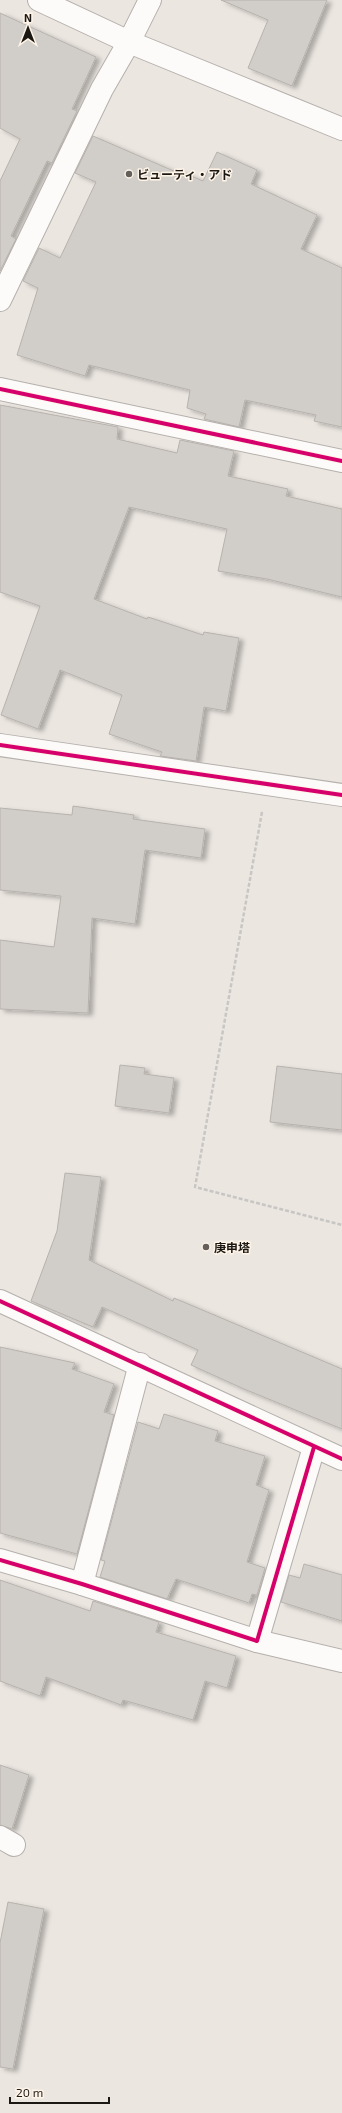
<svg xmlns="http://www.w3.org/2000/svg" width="342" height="2113" font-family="'Exo 2','Noto Sans JP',sans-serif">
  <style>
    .building { fill: #d1cdc8; stroke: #b7b2ad; filter: url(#shadow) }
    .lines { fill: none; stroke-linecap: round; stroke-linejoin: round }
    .minor-casing { stroke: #b5b0ac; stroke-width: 24 }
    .path { stroke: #c8c6c4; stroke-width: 2.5; stroke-dasharray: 4 2; stroke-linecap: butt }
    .minor { stroke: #fcfbfa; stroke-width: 22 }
    .cycleway-casing { stroke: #fef4e8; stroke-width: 6 }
    .cycleway { stroke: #d6006c; stroke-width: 4 }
    .poi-dot { fill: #645f5b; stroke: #fef4e8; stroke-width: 1.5 }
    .labels { text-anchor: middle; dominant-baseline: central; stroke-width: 3; stroke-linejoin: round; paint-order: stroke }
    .poi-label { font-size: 12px; font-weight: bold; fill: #1b1713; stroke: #fef4e8; text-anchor: start }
  </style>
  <defs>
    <filter id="shadow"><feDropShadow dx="4.5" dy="2.5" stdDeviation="2" flood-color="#0004"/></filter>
  </defs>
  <rect width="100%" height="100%" fill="#ebe6e0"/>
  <g class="building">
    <polygon points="221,0 327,0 292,86 248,68 268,20"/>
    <polygon points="0,13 96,57 72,109 77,111 52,163 47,161 11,236 16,239 0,271 0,181 20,139 0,128"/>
    <polygon points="93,136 176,172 177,170 203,181 217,152 257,170 251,184 317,215 301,249 342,268 342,427 314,421 316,415 245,400 239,427 204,419 206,414 187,408 190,390 89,365 85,376 17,355 38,288 23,281 39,248 60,258 96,182 75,173"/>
    <polygon points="0,405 118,427 117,439 177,453 180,440 234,451 228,476 288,489 286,496 342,509 342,597 267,579 218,571 227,529 129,507 94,599 147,619 148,617 203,635 204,632 239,638 226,711 204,707 196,761 160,756 162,752 109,734 122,695 60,670 38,729 1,715 40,606 0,592"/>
    <polygon points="73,806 134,815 133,819 205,829 201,858 145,850 135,924 92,918 88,1013 0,1009 0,940 54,947 61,896 0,890 0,808 72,815"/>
    <polygon points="120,1065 145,1068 144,1074 174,1078 169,1113 115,1106"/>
    <polygon points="277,1066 342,1074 342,1130 270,1122"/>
    <polygon points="65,1173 101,1177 89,1260 173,1301 174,1298 342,1369 342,1429 244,1389 191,1365 198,1350 102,1307 93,1327 31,1301 57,1231"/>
    <polygon points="0,1347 75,1363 72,1369 114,1384 104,1412 114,1415 77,1554 0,1533"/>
    <polygon points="164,1414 218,1431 215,1441 265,1456 256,1485 269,1490 247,1562 265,1568 257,1595 252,1594 249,1603 176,1579 167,1599 100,1577 105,1561 101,1560 138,1422 159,1429"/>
    <polygon points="304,1564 342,1575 342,1621 281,1602 289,1575 300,1578"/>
    <polygon points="0,1580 90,1611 93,1601 159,1622 156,1632 236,1656 227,1688 205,1681 193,1720 123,1700 121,1705 46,1677 40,1696 0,1681"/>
    <polygon points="0,1765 29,1775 12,1829 0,1825"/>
    <polygon points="8,1902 44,1909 13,2069 0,2067 0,1943"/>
  </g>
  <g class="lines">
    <g class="minor-casing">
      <g id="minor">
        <polyline points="39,0 129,42 342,129"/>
        <polyline points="0,300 102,89 129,42 150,0"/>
        <polyline points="0,389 342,461"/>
        <polyline points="0,745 342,795"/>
        <polyline points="0,1301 342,1459"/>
        <polyline points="0,1560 82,1584 257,1641 314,1447"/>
        <polyline points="82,1584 140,1364"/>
        <polyline points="257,1641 342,1661"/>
        <polyline points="0,1837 14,1845"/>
      </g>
    </g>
    <polyline class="path" points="262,812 195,1187 342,1225"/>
    <use href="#minor" class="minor"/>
    <g class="cycleway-casing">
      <g id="cycleway">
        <polyline points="0,389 342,461"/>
        <polyline points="0,745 342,795"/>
        <polyline points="0,1301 342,1459"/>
        <polyline points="0,1560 82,1584 257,1641 314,1447"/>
      </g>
    </g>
    <use href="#cycleway" class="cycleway"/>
  </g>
  <g class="poi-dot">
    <circle cx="129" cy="174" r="4"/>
    <circle cx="206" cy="1247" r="4"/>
  </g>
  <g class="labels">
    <g class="poi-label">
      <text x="137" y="174">ビューティ・アド</text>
      <text x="214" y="1247">庚申塔</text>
    </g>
  </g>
  <g transform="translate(28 28)" stroke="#fef4e8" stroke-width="3" paint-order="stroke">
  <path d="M0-3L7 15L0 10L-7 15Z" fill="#1b1713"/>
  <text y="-6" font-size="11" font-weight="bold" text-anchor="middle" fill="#1b1713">N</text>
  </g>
  <path d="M10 2097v6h99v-6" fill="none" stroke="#1b1713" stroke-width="2"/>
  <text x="16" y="2097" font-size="12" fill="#1b1713" stroke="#fef4e8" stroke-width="3" paint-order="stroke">20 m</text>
</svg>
